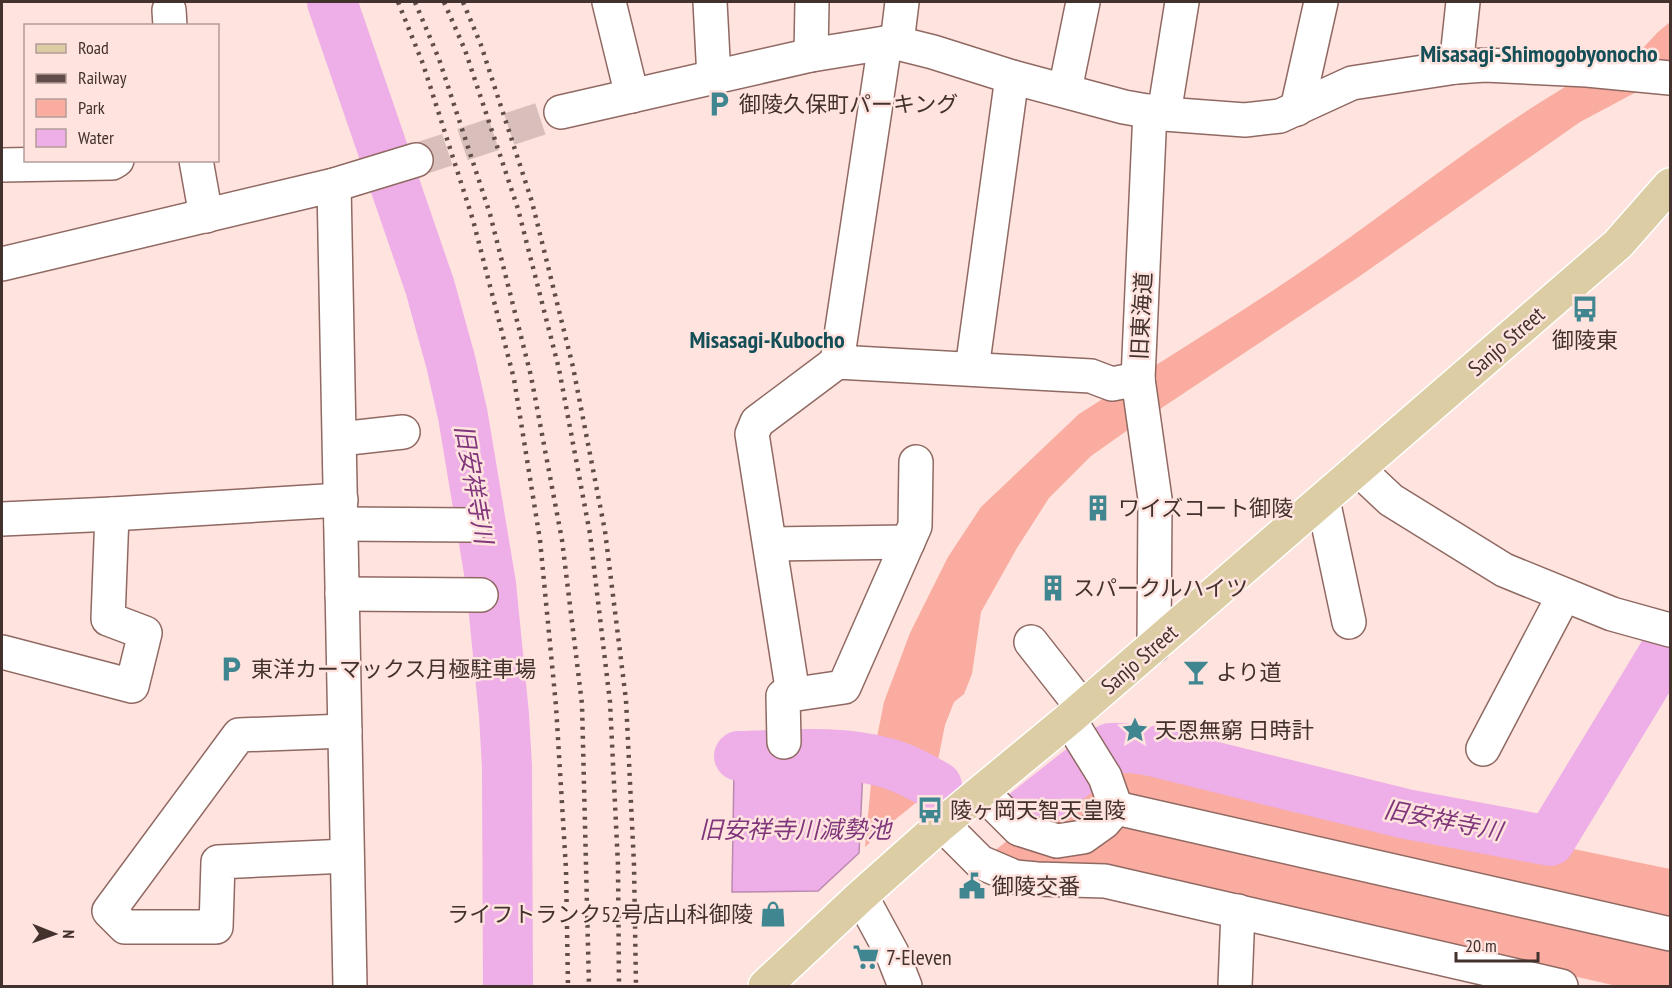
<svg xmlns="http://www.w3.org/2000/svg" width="1672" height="988" font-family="'PT Sans Narrow','Noto Sans JP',sans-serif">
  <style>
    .green { fill: #f9ac9f }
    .water { fill: #eeaee7; stroke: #bb88b0; stroke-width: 1.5 }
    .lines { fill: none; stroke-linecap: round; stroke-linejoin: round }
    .river { stroke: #eeaee7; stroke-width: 50 }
    .minor-tunnel { stroke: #d9bfbb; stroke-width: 33; stroke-dasharray: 33 16; stroke-linecap: butt }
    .minor-casing { stroke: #906962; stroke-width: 36 }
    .major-casing { stroke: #fff; stroke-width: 36 }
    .minor { stroke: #fff; stroke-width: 33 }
    .major { stroke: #dccda4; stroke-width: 33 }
    .rail { stroke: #604d49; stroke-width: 4.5; stroke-dasharray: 3 6; stroke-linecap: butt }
    .labels { text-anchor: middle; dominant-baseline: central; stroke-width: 5; stroke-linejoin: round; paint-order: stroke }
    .poi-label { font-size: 22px; fill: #43312e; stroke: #fee3de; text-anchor: start }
    .street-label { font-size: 22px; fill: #43312e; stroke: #fee3de }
    .neighbourhood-label { font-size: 24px; font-weight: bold; fill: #144f58; stroke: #fee3de }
    .water-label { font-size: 24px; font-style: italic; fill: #80367b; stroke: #fee3de }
  </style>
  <rect width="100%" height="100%" fill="#fee3de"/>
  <g class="green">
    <polygon points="1670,22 1670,66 1629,63 1658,32"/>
    <path d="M1584 76 1657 81 1580 122 1357 278 1151 415 1142 374C1194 341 1246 309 1296 275 1393 210 1482 134 1584 76Z"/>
    <polygon points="1120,388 1135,425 1091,456 1049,498 1017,548 981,612 972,674 964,694 954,702 945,725 932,790 897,818 865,847 874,752 884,702 910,633 948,557 981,507 1079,414"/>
    <polygon points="1113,754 1670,869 1670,986 1617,986 1111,870 1037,869 992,853"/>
  </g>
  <polygon class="water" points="734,769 863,769 859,853 818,891 732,892"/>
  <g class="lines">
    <g class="river">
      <polyline points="332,2 430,287 451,363 463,416 491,584 504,715 507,767 508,986"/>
      <polyline points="1110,748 1132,748 1151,751 1406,814 1550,841 1670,643"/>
      <path d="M739 756C787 755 840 749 887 763 905 768 921 777 937 786"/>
      <polyline points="1022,816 1080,770"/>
    </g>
    <polyline class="minor-tunnel" points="416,160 561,112"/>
    <g class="minor-casing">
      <g id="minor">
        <polyline points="609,2 632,96"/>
        <polyline points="710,2 714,78"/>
        <polyline points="169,10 170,26"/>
        <polyline points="897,43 902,2"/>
        <polyline points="811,55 812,2"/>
        <polyline points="1456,67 1463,2"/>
        <polyline points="1065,90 1083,2"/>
        <polyline points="1297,109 1321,2"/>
        <polyline points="1150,111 1138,379 1155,499 1154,646"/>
        <polyline points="561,112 811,55 885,43 897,43 933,52 1012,77 1124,107 1164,114 1245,120 1280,116 1352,83 1456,67 1485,65 1587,70 1670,78"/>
        <polyline points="1164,114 1182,2"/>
        <polyline points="196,160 206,216"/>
        <polyline points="2,165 112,163 117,160"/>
        <polyline points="334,185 350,986"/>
        <polyline points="2,264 334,185 416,160"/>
        <polyline points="837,362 885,43"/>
        <polyline points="972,369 1012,77"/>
        <polyline points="340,439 403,432"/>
        <polyline points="1358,469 1391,500 1504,570 1612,614 1670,630"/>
        <polyline points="1323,500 1349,622"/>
        <polyline points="2,519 112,514 341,500"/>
        <polyline points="341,524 472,525"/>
        <polyline points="770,544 908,542"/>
        <polyline points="342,594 481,595"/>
        <polyline points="1031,642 1082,707"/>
        <polyline points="2,652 132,686 145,633 108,619 112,514"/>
        <polyline points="793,694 752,434 757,422 837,362 1091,376 1112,384 1138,379"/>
        <polyline points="1069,719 1105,777 1116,808"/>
        <polyline points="345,731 239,735 109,911 125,927 216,927 218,862 347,856"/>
        <polyline points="784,742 783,696 844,687 915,526 916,462"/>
        <polyline points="1483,749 1564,595"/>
        <polyline points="982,792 1019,829 1057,841 1083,837 1104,822 1116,808"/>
        <polyline points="1116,808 1670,934"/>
        <polyline points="942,824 980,862 1015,877 1037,879 1105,881 1561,986"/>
        <polyline points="861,896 892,953 905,986"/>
        <polyline points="1235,986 1238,911"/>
      </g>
    </g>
    <g class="major-casing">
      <polyline id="major" points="765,986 861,896 942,824 1069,719 1618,244 1670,185"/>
    </g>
    <use href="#minor" class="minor"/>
    <use href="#major" class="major"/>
    <g class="rail">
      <polyline points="398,2 423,64 473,220 514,379 540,540 556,706 566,869 568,986"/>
      <polyline points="415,2 439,59 490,214 531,376 562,540 582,704 589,986"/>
      <polyline points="444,2 465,50 518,209 559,369 590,534 610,702 618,865 619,986"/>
      <polyline points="463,2 481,45 532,202 573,367 605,531 626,700 634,865 636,986"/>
    </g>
  </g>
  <defs>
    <g id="parking-bare" transform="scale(2.07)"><path d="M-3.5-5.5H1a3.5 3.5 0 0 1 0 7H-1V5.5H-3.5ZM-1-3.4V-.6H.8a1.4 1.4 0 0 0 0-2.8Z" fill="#408691" stroke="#fee3de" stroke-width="2.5" paint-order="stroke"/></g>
    <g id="bus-bare" transform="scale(2.07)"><path d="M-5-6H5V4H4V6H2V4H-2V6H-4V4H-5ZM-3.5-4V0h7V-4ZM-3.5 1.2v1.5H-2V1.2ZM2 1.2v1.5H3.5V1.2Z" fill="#408691" stroke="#fee3de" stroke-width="2.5" paint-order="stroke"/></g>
    <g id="building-bare" transform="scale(2.07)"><path d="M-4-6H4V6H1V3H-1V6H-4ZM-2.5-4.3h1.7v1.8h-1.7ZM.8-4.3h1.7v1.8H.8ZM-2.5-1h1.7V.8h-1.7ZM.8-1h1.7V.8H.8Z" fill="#408691" stroke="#fee3de" stroke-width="2.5" paint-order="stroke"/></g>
    <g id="bar-bare" transform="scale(2.07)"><path d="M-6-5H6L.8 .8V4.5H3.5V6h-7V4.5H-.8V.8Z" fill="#408691" stroke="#fee3de" stroke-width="2.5" paint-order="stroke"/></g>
    <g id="sight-bare" transform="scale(2.07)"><path d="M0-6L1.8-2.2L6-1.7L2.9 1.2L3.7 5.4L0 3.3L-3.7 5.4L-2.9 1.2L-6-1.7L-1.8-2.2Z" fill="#408691" stroke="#fee3de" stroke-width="2.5" paint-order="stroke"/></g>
    <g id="civic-bare" transform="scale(2.07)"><path d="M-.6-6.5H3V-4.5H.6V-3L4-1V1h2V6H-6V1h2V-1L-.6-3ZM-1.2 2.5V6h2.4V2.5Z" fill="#408691" stroke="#fee3de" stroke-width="2.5" paint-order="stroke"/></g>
    <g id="shop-bare" transform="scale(2.07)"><path d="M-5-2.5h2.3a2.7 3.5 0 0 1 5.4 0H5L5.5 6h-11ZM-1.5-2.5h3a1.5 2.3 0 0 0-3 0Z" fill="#408691" stroke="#fee3de" stroke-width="2.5" paint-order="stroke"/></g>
    <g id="supermarket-bare" transform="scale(2.07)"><path d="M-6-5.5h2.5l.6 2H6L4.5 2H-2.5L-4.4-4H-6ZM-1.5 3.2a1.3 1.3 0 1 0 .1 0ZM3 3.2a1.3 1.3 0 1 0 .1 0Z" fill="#408691" stroke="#fee3de" stroke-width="2.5" paint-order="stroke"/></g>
  </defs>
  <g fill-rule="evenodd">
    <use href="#parking-bare" x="719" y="104"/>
    <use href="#bus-bare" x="1585" y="309"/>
    <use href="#building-bare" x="1098" y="508"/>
    <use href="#building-bare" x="1053" y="588"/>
    <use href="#parking-bare" x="231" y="669"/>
    <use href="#bar-bare" x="1196" y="672"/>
    <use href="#sight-bare" x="1135" y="730"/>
    <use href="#bus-bare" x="930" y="810"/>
    <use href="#civic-bare" x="972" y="886"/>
    <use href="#shop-bare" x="773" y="914"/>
    <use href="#supermarket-bare" x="866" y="957"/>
  </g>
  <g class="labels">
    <g class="poi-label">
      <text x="739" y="104">御陵久保町パーキング</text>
      <text x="1585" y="340" text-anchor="middle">御陵東</text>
      <text x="1118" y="508">ワイズコート御陵</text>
      <text x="1073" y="588">スパークルハイツ</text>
      <text x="251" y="669">東洋カーマックス月極駐車場</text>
      <text x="1216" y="672">より道</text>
      <text x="1155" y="730">天恩無窮 日時計</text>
      <text x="950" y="810">陵ヶ岡天智天皇陵</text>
      <text x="992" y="886">御陵交番</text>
      <text x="753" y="914" text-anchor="end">ライフトランク52号店山科御陵</text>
      <text x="886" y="957">7-Eleven</text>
    </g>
    <g class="street-label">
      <text transform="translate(1141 316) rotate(-87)">旧東海道</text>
      <text transform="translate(1506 341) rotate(-41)">Sanjo Street</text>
      <text transform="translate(1139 659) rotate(-41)">Sanjo Street</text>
    </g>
    <g class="neighbourhood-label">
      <text x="1539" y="53">Misasagi-Shimogobyonocho</text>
      <text x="767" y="339">Misasagi-Kubocho</text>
    </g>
    <g class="water-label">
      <text transform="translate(474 484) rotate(80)">旧安祥寺川</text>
      <text transform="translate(1443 820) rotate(11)">旧安祥寺川</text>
      <text x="795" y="829">旧安祥寺川減勢池</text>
    </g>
  </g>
  <rect width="1672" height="988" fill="none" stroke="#43312e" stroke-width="6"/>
  <rect x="24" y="24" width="195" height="138" fill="#fee3de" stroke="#b39c98" stroke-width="1.5"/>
  <rect x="36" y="44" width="30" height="9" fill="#dccda4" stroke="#b39c98" stroke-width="1.5"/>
  <text x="78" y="54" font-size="18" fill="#43312e">Road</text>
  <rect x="36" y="74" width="30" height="9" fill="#604d49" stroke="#b39c98" stroke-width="1.5"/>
  <text x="78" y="84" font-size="18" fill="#43312e">Railway</text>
  <rect x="36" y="99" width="30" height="18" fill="#f9ac9f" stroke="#b39c98" stroke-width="1.5"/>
  <text x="78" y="114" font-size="18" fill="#43312e">Park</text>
  <rect x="36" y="129" width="30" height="18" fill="#eeaee7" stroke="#b39c98" stroke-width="1.5"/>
  <text x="78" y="144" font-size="18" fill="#43312e">Water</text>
  <g transform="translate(54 934) rotate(91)" stroke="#fee3de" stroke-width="4.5" paint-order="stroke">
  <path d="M0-4.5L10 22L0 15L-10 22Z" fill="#43312e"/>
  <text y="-9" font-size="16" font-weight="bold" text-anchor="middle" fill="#43312e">N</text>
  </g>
  <path d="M1456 952v9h82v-9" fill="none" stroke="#43312e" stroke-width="3"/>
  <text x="1465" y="952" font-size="18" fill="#43312e" stroke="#fee3de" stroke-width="4.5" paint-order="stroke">20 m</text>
</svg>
